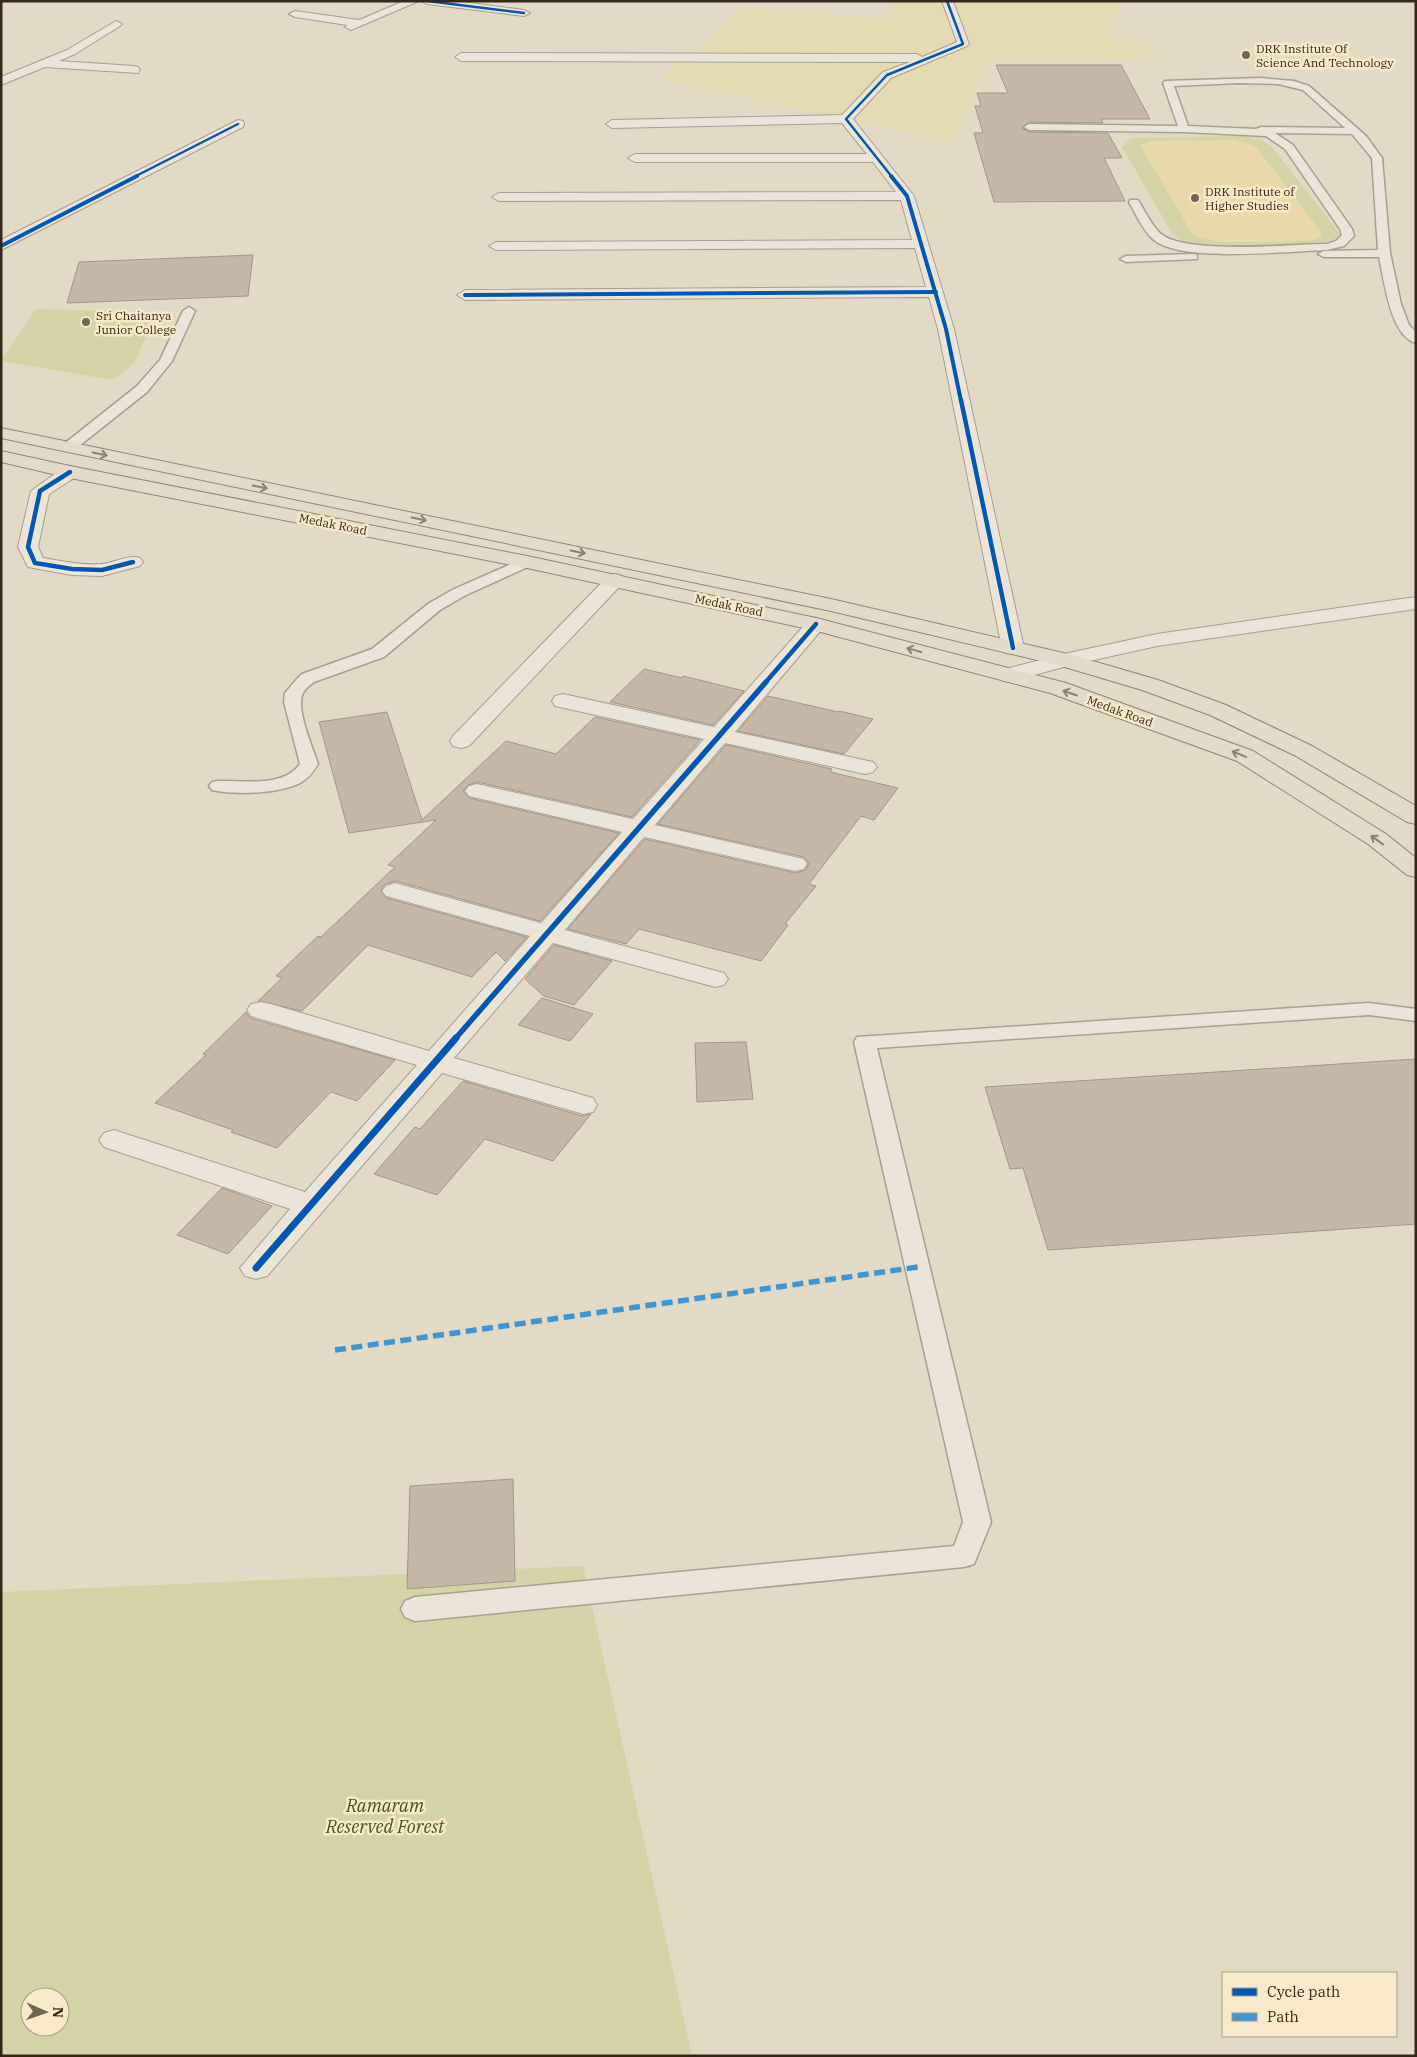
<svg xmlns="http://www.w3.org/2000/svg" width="1417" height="2057" font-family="'IBM Plex Serif',serif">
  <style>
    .farmland { fill: #e5dab4 }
    .green { fill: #d4d3a7; fill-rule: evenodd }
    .sand { fill: #ead7aa }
    .building { fill: #c7b7a7; stroke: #a29586 }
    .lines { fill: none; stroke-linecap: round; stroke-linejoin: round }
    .lane-casing { stroke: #a79e90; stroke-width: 3 }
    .street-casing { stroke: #a79e90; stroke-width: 2 }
    .primary-casing { stroke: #8d8477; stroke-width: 2 }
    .lane { fill: #ebe4d8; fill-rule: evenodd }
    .street { fill: #ebe4d8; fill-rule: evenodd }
    .primary { fill: #e3dac9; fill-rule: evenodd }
    .quiet { stroke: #3e95d4; stroke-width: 5.5; stroke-dasharray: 11 5.5; stroke-linecap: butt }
    .cycleway-far4-casing { stroke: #f7e9c9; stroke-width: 4 }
    .cycleway-far3-casing { stroke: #f7e9c9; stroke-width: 5.5 }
    .cycleway-far2-casing { stroke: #f7e9c9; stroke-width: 7 }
    .cycleway-far1-casing { stroke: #f7e9c9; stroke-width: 8 }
    .cycleway-casing { stroke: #f7e9c9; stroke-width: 10 }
    .cycleway-far4 { stroke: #0057b8; stroke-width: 2.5 }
    .cycleway-far3 { stroke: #0057b8; stroke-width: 4 }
    .cycleway-far2 { stroke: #0057b8; stroke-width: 4.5 }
    .cycleway-far1 { stroke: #0057b8; stroke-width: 5.5 }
    .cycleway { stroke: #0057b8; stroke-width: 7 }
    .oneway { stroke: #8c8071 }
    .poi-dot { fill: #726556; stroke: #f7e9c9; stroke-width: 2 }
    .labels { text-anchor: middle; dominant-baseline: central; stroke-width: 5; stroke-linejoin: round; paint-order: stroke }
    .far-poi-label { font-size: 12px; fill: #352619; stroke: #f7e9c9; text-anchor: start }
    .far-street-label { font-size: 12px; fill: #352619; stroke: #f7e9c9 }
    .near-park-label { font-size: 18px; font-style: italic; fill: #46531f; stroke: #f7e9c9 }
  </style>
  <rect width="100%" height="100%" fill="#e3dac6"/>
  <polygon class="farmland" points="889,1 1125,1 1118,8 1107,38 1163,48 1137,59 989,57 952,142 660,79 739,9 890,19"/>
  <g class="green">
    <path d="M1243 136 1262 140 1272 147 1340 234 1338 240C1317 250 1218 250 1193 245 1186 244 1179 239 1173 235L1122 147 1130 139 1136 138ZM1236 140 1255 146 1320 231 1322 235 1319 238 1309 241 1218 242 1193 235 1140 145 1151 141Z"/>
    <polygon points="36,309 157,312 134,364 112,380 1,361"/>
    <path d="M583 1566 692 2056H1V1592ZM30 1997H60V2027H30Z"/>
  </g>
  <polygon class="sand" points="1236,140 1255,146 1320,231 1322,237 1309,241 1218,242 1193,235 1140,145 1151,141"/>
  <g class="building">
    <polygon points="996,65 1121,65 1150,119 1101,119 1103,123 1029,122 1022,128 1029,132 1108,133 1122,158 1104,158 1125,201 994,202 974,133 983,133 975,106 981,106 977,93 1008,93"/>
    <polygon points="253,255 248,296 67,303 79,262"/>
    <polygon points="644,669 682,678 683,676 744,691 713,725 610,702"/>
    <polygon points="768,696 838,712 839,711 873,719 844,754 738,731"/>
    <polygon points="387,712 422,820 506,741 556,754 595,717 700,740 632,817 477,782 468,785 463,791 469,798 619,833 540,921 396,881 385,884 381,890 386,898 527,937 505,961 496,952 472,977 368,945 302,1011 258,1001 282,978 276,976 318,936 321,937 395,867 388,865 436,820 349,833 319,722"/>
    <polygon points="726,745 832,769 830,772 898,788 874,820 861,816 809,884 816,886 785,924 788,925 761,961 639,929 626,944 568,929 645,839 795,873 806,870 809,863 804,857 658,824"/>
    <polygon points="554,945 612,961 574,1005 544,996 525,979"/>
    <polygon points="542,998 593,1014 570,1041 518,1025"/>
    <polygon points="246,1012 250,1018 395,1060 357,1101 331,1092 277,1148 231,1132 233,1130 155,1103 206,1055 203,1054"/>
    <polygon points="746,1042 753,1099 697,1102 695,1043"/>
    <polygon points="1416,1059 1416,1224 1048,1250 1023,1168 1010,1169 985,1087"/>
    <polygon points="463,1081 582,1116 591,1114 553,1161 485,1139 437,1195 374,1174 415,1127 420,1129"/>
    <polygon points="222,1188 272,1206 228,1254 177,1235"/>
    <polygon points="513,1479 515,1581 407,1589 410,1486"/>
  </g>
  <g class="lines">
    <g class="lane-casing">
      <g id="lane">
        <path d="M1260 78 1294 81 1309 86 1366 136 1382 158 1390 253 1401 304 1409 325 1416 332V343C1390 336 1384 279 1379 257H1324L1318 254 1324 251 1378 250 1372 158 1352 134 1275 133 1293 145 1352 229 1354 236 1344 246 1327 250C1289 251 1182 263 1154 240 1143 231 1136 214 1129 202L1130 200H1138C1145 211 1151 225 1161 234 1186 255 1292 244 1327 244L1336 241 1342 235 1340 229 1285 149 1266 136 1184 132 1029 130 1024 127 1029 124 1178 126 1163 83 1165 81ZM1239 83 1278 84 1303 90 1345 128 1261 127 1256 129 1188 126 1174 86Z"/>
        <polygon points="1193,254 1197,255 1197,259 1126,262 1120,259 1126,256"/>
        <polygon points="189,307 195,311 172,361 147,392 74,450 64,450 62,447 64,444 137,386 160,360 183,311"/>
        <path d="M527 557 532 559 535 562 532 565 464 596 440 610 384 657 314 682C310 685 305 689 303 693 295 708 313 748 318 764 313 772 308 779 300 783 279 794 234 795 212 790L209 786 212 782 218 781C244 780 283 788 300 764L284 702 285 693 296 680 302 674 372 649 428 604 452 590Z"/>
        <polygon points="1369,1003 1416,1009 1416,1021 1369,1015 877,1048 991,1522 974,1564 964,1567 415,1621 405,1617 401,1609 405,1601 415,1597 954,1546 963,1522 854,1042 857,1037"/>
      </g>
    </g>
    <g class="street-casing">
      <g id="street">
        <polygon points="404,1 419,1 351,30 345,27 347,25 295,17 289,14 295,11 359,20"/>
        <polygon points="422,1 456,1 524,10 530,13 524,16 427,4"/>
        <polygon points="942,1 953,1 969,44 967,46 891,78 853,119 914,196 954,329 1024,648 1021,653 1013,654 1005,653 1002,648 938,329 929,297 465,300 457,295 465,290 926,287 915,248 496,250 489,246 496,242 912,240 901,200 499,201 492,197 499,193 896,192 873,162 635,162 628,158 635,154 867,154 842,123 612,128 606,124 612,120 842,115 883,72 910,62 461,61 455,57 461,53 917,54 922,57 957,42"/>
        <polygon points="116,21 122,24 120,26 75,54 59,61 134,66 138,67 140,70 138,73 45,67 1,85 1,77 67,50"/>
        <polygon points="238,120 243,121 244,124 243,127 1,250 1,240"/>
        <path d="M70 466 77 468 79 472 77 476 49 494 38 547 43 558C62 561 83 566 102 564 115 563 127 554 140 558L143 562 140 566 102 576 72 575 28 567 18 547 31 491 63 468Z"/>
        <polygon points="615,574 622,576 625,580 622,584 469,746 461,748 453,746 450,741 453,736 608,576"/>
        <polygon points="1416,597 1416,609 1157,646 1067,666 1009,682 1001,680 998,675 1001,670 1064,654 1157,634"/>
        <polygon points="816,618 823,620 826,624 823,628 735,732 873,762 877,767 873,772 865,774 725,743 655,825 804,859 807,864 804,869 795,871 644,837 565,930 724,973 728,979 724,985 715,987 553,943 454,1058 593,1098 597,1105 593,1112 583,1114 442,1073 267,1276 256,1279 245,1276 240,1268 290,1209 104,1147 99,1140 104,1133 114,1130 305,1192 417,1065 251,1016 247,1010 251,1004 261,1002 271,1004 429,1051 530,936 386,896 382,891 386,886 395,883 541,923 622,832 469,796 465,791 469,786 477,784 633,819 704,739 555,706 552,701 555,696 563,694 714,727 809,620"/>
      </g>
    </g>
    <g class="primary-casing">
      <g id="primary">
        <polygon points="1,428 831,599 1072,655 1158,680 1226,705 1312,746 1416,806 1416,824 1407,822 1296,756 1210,715 1142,690 1058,665 831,611 1,438"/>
        <polygon points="1,451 70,466 527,556 816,618 1066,683 1253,751 1386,834 1416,858 1416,877 1407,875 1368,844 1237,761 1050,693 813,630 527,568 70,478 1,462"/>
      </g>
    </g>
    <use href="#lane" class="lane"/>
    <use href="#street" class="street"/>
    <use href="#primary" class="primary"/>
    <polyline class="quiet" points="335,1350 918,1267"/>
    <g class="cycleway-far4-casing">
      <g id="cycleway-far4">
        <polyline points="427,1 524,13"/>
        <polyline points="134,177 238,124"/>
        <polyline points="892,177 846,119 887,75 963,44 947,1"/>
      </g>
    </g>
    <g class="cycleway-far3-casing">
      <g id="cycleway-far3">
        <polyline points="891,176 907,196 946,329 961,401"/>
        <polyline points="1,246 137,176"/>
        <polyline points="465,295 936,292"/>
      </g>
    </g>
    <g class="cycleway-far2-casing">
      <g id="cycleway-far2">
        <polyline points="961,400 1013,648"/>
        <polyline points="70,472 40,491 28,547 35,563 72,569 102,570 133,562"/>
        <polyline points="765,683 816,624"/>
      </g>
    </g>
    <g class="cycleway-far1-casing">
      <polyline id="cycleway-far1" points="455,1039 766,682"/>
    </g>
    <g class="cycleway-casing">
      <polyline id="cycleway" points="256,1268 456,1038"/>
    </g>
    <use href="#cycleway-far4" class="cycleway-far4"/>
    <use href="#cycleway-far3" class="cycleway-far3"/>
    <use href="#cycleway-far2" class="cycleway-far2"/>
    <use href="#cycleway-far1" class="cycleway-far1"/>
    <use href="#cycleway" class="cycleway"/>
  </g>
  <defs><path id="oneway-shaft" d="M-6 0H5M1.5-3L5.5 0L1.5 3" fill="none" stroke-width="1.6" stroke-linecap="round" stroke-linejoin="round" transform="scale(1.25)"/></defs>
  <g class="oneway">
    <use href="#oneway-shaft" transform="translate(100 454) rotate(12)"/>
    <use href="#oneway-shaft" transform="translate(260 487) rotate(12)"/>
    <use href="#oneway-shaft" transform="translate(419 519) rotate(12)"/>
    <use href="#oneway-shaft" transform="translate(578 552) rotate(12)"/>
    <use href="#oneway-shaft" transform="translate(914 650) rotate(-165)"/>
    <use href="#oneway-shaft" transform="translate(1070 693) rotate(-161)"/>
    <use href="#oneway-shaft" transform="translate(1239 754) rotate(-158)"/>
    <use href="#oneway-shaft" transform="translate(1377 840) rotate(-144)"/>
  </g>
  <g class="poi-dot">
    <circle cx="1246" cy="55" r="5"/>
    <circle cx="1195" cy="198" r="5"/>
    <circle cx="86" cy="322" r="5"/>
  </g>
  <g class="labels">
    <g class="far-poi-label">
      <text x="1256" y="48">DRK Institute Of<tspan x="1256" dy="14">Science And Technology</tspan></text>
      <text x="1205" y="191">DRK Institute of<tspan x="1205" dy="14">Higher Studies</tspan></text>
      <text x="96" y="315">Sri Chaitanya<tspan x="96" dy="14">Junior College</tspan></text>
    </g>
    <g class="far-street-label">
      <text transform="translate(333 524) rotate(11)">Medak Road</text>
      <text transform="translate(729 605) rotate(12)">Medak Road</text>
      <text transform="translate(1120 711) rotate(20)">Medak Road</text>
    </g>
    <g class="near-park-label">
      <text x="385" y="1805">Ramaram<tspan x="385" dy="21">Reserved Forest</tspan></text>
    </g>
  </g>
  <rect width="1417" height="2057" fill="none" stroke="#352619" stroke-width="5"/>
  <rect x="1222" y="1972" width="175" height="65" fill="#f7e9c9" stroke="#a99b83"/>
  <rect x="1232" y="1988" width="25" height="8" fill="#0057b8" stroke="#a99b83"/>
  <text x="1267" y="1997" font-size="15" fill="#352619">Cycle path</text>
  <rect x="1232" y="2013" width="25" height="8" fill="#3e95d4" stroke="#a99b83"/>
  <text x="1267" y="2022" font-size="15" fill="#352619">Path</text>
  <g transform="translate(45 2012) rotate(92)"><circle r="24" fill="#f7e9c9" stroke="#a99b83"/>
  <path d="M0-4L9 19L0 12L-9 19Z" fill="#726556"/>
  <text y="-8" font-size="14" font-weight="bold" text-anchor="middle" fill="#352619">N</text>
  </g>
</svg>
